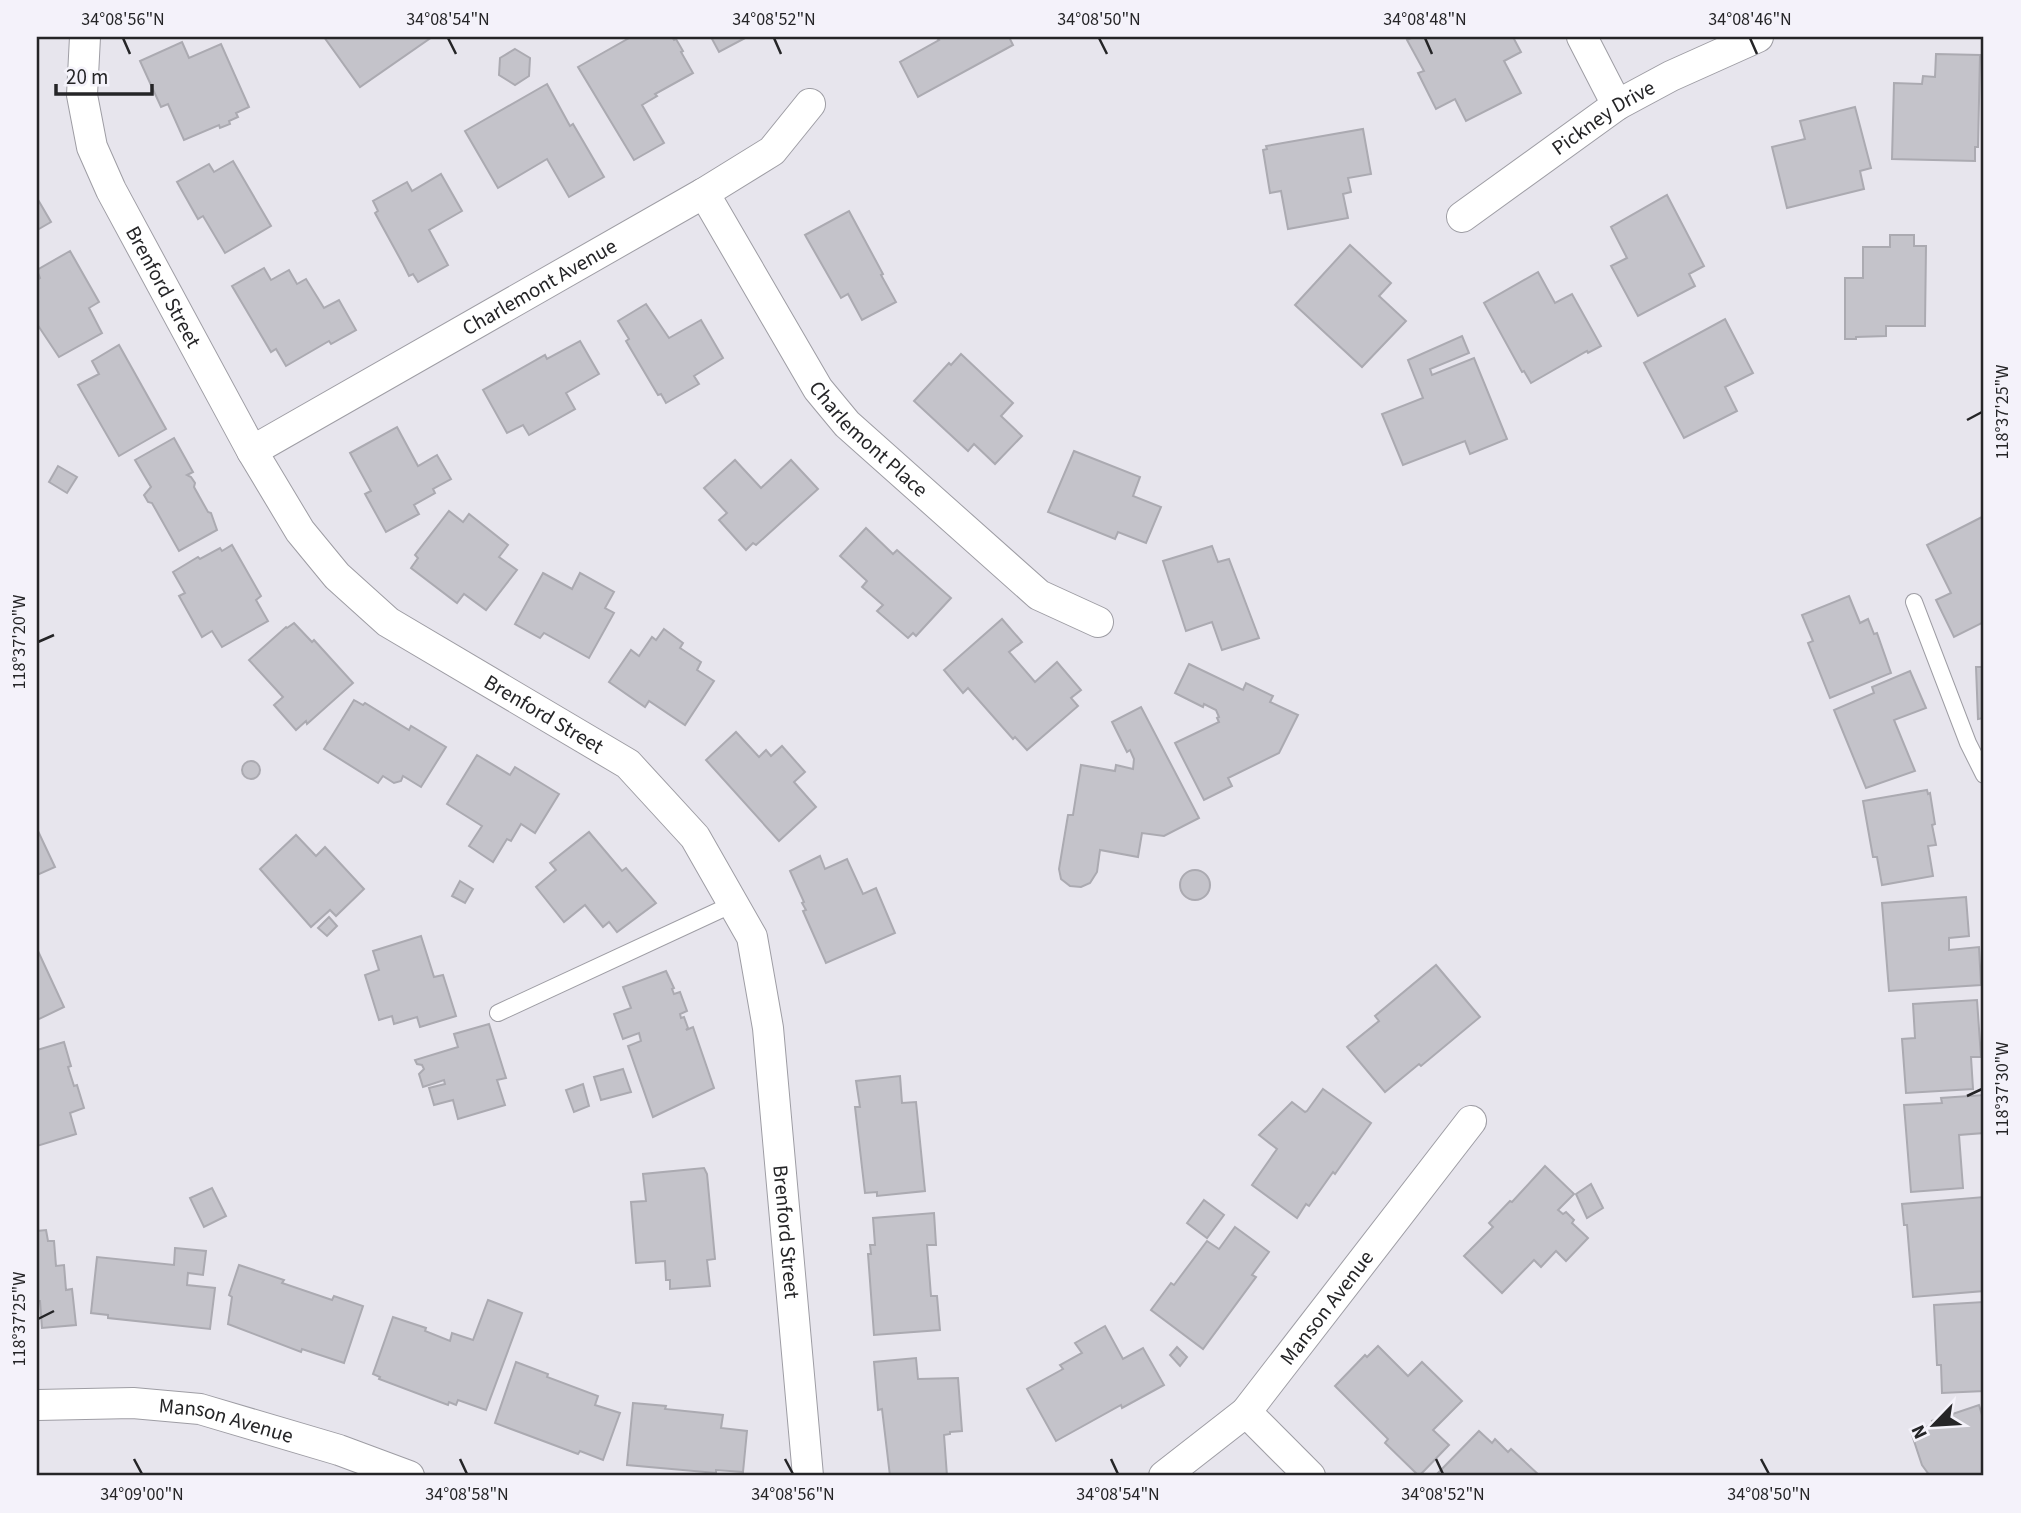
<svg xmlns="http://www.w3.org/2000/svg" width="2021" height="1513" font-family="'Source Sans 3',sans-serif">
  <style>
    .building { fill: #c4c3ca; stroke: #abaab1; stroke-width: 2 }
    .lines { fill: none; stroke-linecap: round; stroke-linejoin: round }
    .service-casing { stroke: #9e9da4; stroke-width: 18 }
    .minor-casing { stroke: #9e9da4; stroke-width: 32 }
    .service { stroke: #fff; stroke-width: 16 }
    .minor { stroke: #fff; stroke-width: 30 }
    .ticks { fill: none; stroke: #252527; stroke-width: 2.5 }
    .labels { text-anchor: middle; dominant-baseline: central; stroke-width: 5; stroke-linejoin: round; paint-order: stroke }
    .street-label { font-size: 21px; fill: #252527; stroke: #f4f2fa }
    .neatline { fill: none; stroke: #252527; stroke-width: 2.5 }
    .ticks-label { font-size: 18px; text-anchor: middle; fill: #252527 }
  </style>
  <rect width="100%" height="100%" fill="#e7e5ed"/>
  <g class="building">
    <polygon points="324,37 432,37 360,87"/>
    <polygon points="631,37 672,37 674,40 676,39 683,51 681,52 693,73 655,94 657,96 642,105 664,143 634,160 578,67"/>
    <polygon points="711,37 747,37 719,52"/>
    <polygon points="936,37 1009,37 1013,45 918,97 900,62 939,40"/>
    <polygon points="1413,37 1513,37 1521,52 1504,61 1521,93 1466,121 1455,99 1436,109 1418,73 1424,71 1407,40"/>
    <polygon points="182,42 189,58 221,44 249,107 236,113 238,117 229,121 230,124 220,128 219,125 184,140 168,104 161,107 140,61"/>
    <polygon points="515,49 530,58 529,76 515,85 499,75 500,58"/>
    <polygon points="1936,54 1980,55 1978,147 1975,147 1975,161 1892,159 1894,83 1922,84 1923,76 1935,77"/>
    <polygon points="547,84 570,126 573,124 604,177 569,197 547,159 498,188 465,131"/>
    <polygon points="1855,107 1871,168 1860,171 1864,189 1787,208 1772,147 1805,139 1800,121"/>
    <polygon points="1363,129 1371,174 1348,178 1351,192 1343,194 1348,218 1288,229 1281,191 1270,193 1263,150 1267,149 1266,146"/>
    <polygon points="233,161 271,226 225,253 203,216 198,219 177,182 209,164 214,172"/>
    <polygon points="441,174 462,211 429,230 448,265 418,282 413,274 409,276 403,264 375,213 378,211 373,201 407,182 412,191"/>
    <polygon points="1667,195 1704,266 1689,274 1695,286 1638,316 1611,266 1627,258 1611,227"/>
    <polygon points="37,198 51,222 37,230"/>
    <polygon points="849,211 883,274 881,275 896,302 862,320 848,294 841,298 805,235"/>
    <polygon points="1890,235 1914,235 1914,246 1926,246 1925,326 1886,326 1886,336 1856,337 1856,339 1845,339 1845,278 1863,278 1863,247 1890,247"/>
    <polygon points="1350,245 1391,283 1379,296 1406,321 1362,367 1295,305"/>
    <polygon points="70,251 99,302 89,308 102,333 59,357 37,324 37,280 40,278 37,270"/>
    <polygon points="264,268 271,280 289,270 297,284 306,279 324,308 339,300 356,330 331,344 329,341 286,366 276,349 271,352 232,286"/>
    <polygon points="1538,272 1555,303 1572,294 1601,346 1588,353 1587,351 1531,383 1524,371 1522,372 1484,303"/>
    <polygon points="646,304 669,338 701,320 723,358 694,376 699,384 666,403 661,394 658,395 626,341 629,339 618,321"/>
    <polygon points="1725,319 1753,373 1725,387 1737,411 1684,438 1644,363"/>
    <polygon points="1462,336 1469,353 1430,369 1432,375 1474,358 1507,439 1470,454 1465,441 1403,465 1382,414 1423,398 1408,360"/>
    <polygon points="580,341 599,374 566,393 575,409 529,435 523,425 507,433 483,390 545,355 547,359"/>
    <polygon points="119,345 166,429 119,456 78,385 99,374 92,361"/>
    <polygon points="961,354 1013,403 1001,416 1022,436 995,464 974,444 968,451 914,401 949,363 951,365"/>
    <polygon points="397,427 418,466 437,455 451,479 433,489 435,493 414,505 419,514 386,532 365,494 371,491 350,453"/>
    <polygon points="174,438 193,472 187,475 191,477 195,483 194,487 208,512 211,513 217,530 179,551 152,503 148,502 144,495 151,487 135,460"/>
    <polygon points="1074,451 1140,477 1133,496 1161,507 1146,543 1118,532 1115,539 1048,512"/>
    <polygon points="735,460 761,488 791,460 818,489 756,545 753,543 746,550 719,520 727,513 704,488"/>
    <polygon points="58,466 77,477 67,493 49,482"/>
    <polygon points="449,511 463,522 469,514 508,545 499,557 517,570 486,610 464,594 457,603 411,568 418,558 415,555"/>
    <polygon points="1984,516 1984,622 1954,637 1936,600 1951,593 1927,545"/>
    <polygon points="866,528 893,554 897,550 951,598 916,636 913,633 908,638 877,611 883,605 862,587 867,581 840,556"/>
    <polygon points="232,545 261,596 256,600 268,621 222,647 212,631 202,637 179,596 185,593 173,572 198,557 200,559 220,548 222,551"/>
    <polygon points="1212,546 1218,562 1229,559 1259,638 1222,650 1212,622 1186,631 1163,561"/>
    <polygon points="543,573 572,589 580,573 614,592 605,608 614,613 589,658 544,633 540,638 515,624"/>
    <polygon points="1849,596 1860,623 1868,619 1874,634 1877,633 1891,673 1830,698 1808,643 1813,641 1802,615"/>
    <polygon points="1002,619 1022,642 1009,652 1035,682 1057,662 1081,690 1071,698 1078,706 1027,750 1015,737 1013,739 968,688 963,693 944,670"/>
    <polygon points="294,623 312,642 314,640 353,683 307,724 306,721 296,730 274,705 283,697 249,660 286,627 287,628"/>
    <polygon points="664,629 683,643 680,648 701,662 697,670 714,681 685,725 649,701 645,707 609,682 631,650 639,656 652,637 656,640"/>
    <polygon points="1189,664 1243,690 1246,683 1273,696 1270,702 1298,715 1279,753 1228,778 1232,786 1204,800 1175,743 1219,722 1217,718 1219,717 1216,710 1204,704 1203,707 1175,693"/>
    <polygon points="1976,667 1984,667 1984,718 1978,719"/>
    <polygon points="1910,671 1926,708 1894,720 1915,771 1866,788 1834,710 1874,693 1872,687"/>
    <polygon points="354,700 363,705 365,703 409,730 411,726 446,747 421,787 403,776 401,781 394,783 383,776 378,783 324,749"/>
    <polygon points="1141,707 1199,818 1164,836 1142,833 1138,857 1100,850 1097,872 1090,883 1081,887 1070,886 1061,879 1059,869 1068,815 1073,815 1081,765 1115,771 1116,765 1133,769 1134,759 1130,750 1127,752 1112,722"/>
    <polygon points="736,732 759,757 766,750 771,756 782,746 805,772 794,782 816,807 779,841 706,760"/>
    <polygon points="477,755 510,775 515,767 559,794 535,833 521,824 511,841 507,839 493,862 469,846 482,826 447,804"/>
    <circle cx="251" cy="770" r="9"/>
    <polygon points="1927,790 1928,794 1930,793 1935,824 1932,825 1936,845 1928,846 1933,876 1882,885 1877,857 1873,857 1863,801"/>
    <polygon points="37,829 55,867 37,875"/>
    <polygon points="589,832 622,871 626,868 656,903 617,932 609,922 603,927 585,905 564,922 536,887 556,870 550,863"/>
    <polygon points="296,835 316,856 325,847 364,889 336,916 330,910 311,927 260,869"/>
    <polygon points="820,856 825,869 847,859 863,894 876,888 895,933 826,963 803,911 806,910 802,903 804,902 790,871"/>
    <circle cx="1195" cy="885" r="15"/>
    <polygon points="460,881 473,889 465,903 452,896"/>
    <polygon points="1966,897 1969,936 1949,938 1949,950 1979,947 1981,985 1889,991 1882,903"/>
    <polygon points="329,917 337,926 327,936 318,928"/>
    <polygon points="421,936 434,977 443,975 456,1016 420,1027 417,1017 394,1024 392,1016 379,1020 365,975 379,970 373,951"/>
    <polygon points="37,949 64,1007 37,1020"/>
    <polygon points="1436,965 1480,1017 1421,1066 1419,1064 1385,1092 1347,1047 1379,1021 1375,1016"/>
    <polygon points="666,971 674,988 672,989 674,994 680,992 687,1011 680,1014 681,1018 684,1017 688,1028 686,1030 693,1027 714,1088 653,1117 628,1046 641,1041 639,1033 623,1039 614,1014 631,1008 623,987"/>
    <polygon points="1977,1000 1981,1057 1971,1057 1973,1089 1906,1093 1902,1039 1915,1038 1913,1004"/>
    <polygon points="489,1024 506,1078 497,1080 505,1105 458,1119 453,1100 434,1105 429,1088 445,1084 444,1080 423,1087 419,1074 424,1069 422,1065 417,1064 415,1060 458,1047 454,1034"/>
    <polygon points="64,1042 71,1066 68,1067 74,1086 77,1085 84,1108 70,1113 76,1134 37,1146 37,1050"/>
    <polygon points="623,1069 631,1092 601,1100 594,1077"/>
    <polygon points="900,1076 902,1103 916,1102 925,1191 877,1196 877,1192 865,1193 855,1107 860,1107 856,1081"/>
    <polygon points="583,1084 589,1106 574,1112 566,1090"/>
    <polygon points="1323,1089 1371,1123 1335,1174 1333,1172 1309,1206 1306,1204 1297,1218 1252,1185 1277,1149 1259,1135 1292,1102 1305,1112 1307,1111"/>
    <polygon points="1984,1095 1984,1133 1959,1135 1963,1188 1911,1192 1904,1105 1942,1103 1941,1098"/>
    <polygon points="1545,1166 1574,1194 1558,1210 1563,1214 1566,1212 1574,1220 1572,1223 1588,1238 1566,1261 1556,1251 1541,1267 1534,1260 1502,1293 1464,1256 1493,1227 1489,1223 1510,1201 1512,1202"/>
    <polygon points="704,1168 707,1174 715,1259 707,1260 710,1286 670,1289 670,1280 666,1280 665,1261 636,1263 631,1202 646,1201 643,1174"/>
    <polygon points="1591,1184 1603,1208 1587,1218 1576,1194"/>
    <polygon points="212,1188 226,1216 204,1227 190,1198"/>
    <polygon points="1984,1197 1984,1291 1913,1297 1907,1225 1904,1225 1902,1204"/>
    <polygon points="1204,1200 1224,1215 1207,1238 1187,1223"/>
    <polygon points="934,1213 936,1245 927,1245 931,1296 937,1296 940,1330 874,1335 868,1254 871,1254 870,1245 875,1245 873,1218"/>
    <polygon points="1235,1227 1269,1252 1252,1275 1256,1277 1203,1349 1151,1310 1171,1283 1174,1285 1207,1241 1219,1249"/>
    <polygon points="46,1230 48,1241 54,1241 56,1266 64,1265 66,1290 72,1289 76,1325 42,1328 40,1301 37,1301 37,1231"/>
    <polygon points="175,1248 206,1251 203,1275 188,1273 187,1285 215,1288 210,1329 108,1318 108,1315 91,1313 97,1257 174,1265"/>
    <polygon points="239,1265 284,1280 282,1283 332,1300 334,1296 363,1306 344,1363 302,1349 301,1352 228,1324 232,1297 229,1295"/>
    <polygon points="488,1300 522,1313 486,1410 458,1400 456,1405 449,1402 448,1405 379,1379 380,1377 373,1374 393,1317 426,1328 425,1331 450,1341 452,1333 473,1340"/>
    <polygon points="1984,1302 1984,1391 1942,1393 1941,1365 1937,1365 1934,1305"/>
    <polygon points="1105,1326 1123,1359 1143,1348 1164,1385 1122,1408 1121,1405 1056,1441 1027,1389 1063,1369 1060,1365 1082,1353 1075,1343"/>
    <polygon points="1378,1346 1408,1376 1422,1362 1462,1401 1433,1430 1449,1445 1419,1476 1385,1443 1388,1439 1335,1386 1365,1355 1367,1357"/>
    <polygon points="1177,1347 1187,1357 1180,1366 1170,1355"/>
    <polygon points="916,1358 918,1379 958,1378 962,1431 950,1432 950,1434 944,1435 947,1476 890,1476 882,1409 878,1410 874,1362"/>
    <polygon points="516,1362 548,1374 547,1377 598,1396 595,1405 620,1413 603,1460 580,1451 578,1454 495,1423"/>
    <polygon points="633,1403 666,1406 665,1409 723,1415 721,1428 747,1431 743,1472 716,1470 716,1473 627,1465"/>
    <polygon points="1979,1405 1984,1422 1984,1476 1930,1476 1922,1465 1911,1432 1933,1425 1932,1421"/>
    <polygon points="1479,1431 1492,1443 1495,1439 1508,1452 1511,1449 1540,1476 1435,1476"/>
  </g>
  <g class="lines">
    <g class="service-casing">
      <g id="service">
        <polyline points="1914,602 1968,743 1984,775"/>
        <polyline points="498,1013 733,904"/>
      </g>
    </g>
    <g class="minor-casing">
      <g id="minor">
        <path id="s1" d="M85 37 82 95 92 147 111 190 252 451 300 531 337 576 388 622 628 764 695 837 752 937 768 1028 808 1476"/>
        <polyline points="1582,37 1617,105"/>
        <path id="s2" d="M704 193 818 389 847 424 1039 595 1098 622"/>
        <path id="s3" d="M1462 217 1617 105 1671 76 1758 37"/>
        <path id="s4" d="M252 451 704 193 772 151 810 104"/>
        <path id="s5" d="M37 1405 133 1403 200 1409 339 1450 409 1476"/>
        <polyline points="1246,1412 1310,1476"/>
        <path id="s6" d="M1164 1476 1246 1412 1471 1121"/>
      </g>
    </g>
    <use href="#service" class="service"/>
    <use href="#minor" class="minor"/>
  </g>
  <path class="ticks" d="M123 38 130 54M448 38 456 54M774 38 781 54M1099 38 1107 54M1425 38 1432 54M1750 38 1757 54M1967 420 1982 412M38 642 54 635M1967 1096 1982 1089M38 1319 54 1311M134 1459 142 1474M460 1459 467 1474M785 1459 793 1474M1111 1459 1118 1474M1436 1459 1443 1474M1761 1459 1769 1474"/>
  <g class="labels">
    <g class="street-label">
      <text stroke="none"><textPath href="#s3" startOffset="173">Pickney Drive</textPath></text>
      <text stroke="none"><textPath href="#s1" startOffset="268">Brenford Street</textPath></text>
      <text stroke="none"><textPath href="#s4" startOffset="331">Charlemont Avenue</textPath></text>
      <text stroke="none"><textPath href="#s2" startOffset="298">Charlemont Place</textPath></text>
      <text stroke="none"><textPath href="#s1" startOffset="856">Brenford Street</textPath></text>
      <text stroke="none"><textPath href="#s1" startOffset="1465">Brenford Street</textPath></text>
      <text stroke="none"><textPath href="#s6" startOffset="236">Manson Avenue</textPath></text>
      <text stroke="none"><textPath href="#s5" startOffset="191">Manson Avenue</textPath></text>
    </g>
  </g>
  <rect width="2021" height="1513" fill="none" stroke="#f4f2fa" stroke-width="77"/>
  <g transform="translate(1934 1425) rotate(245)" stroke="#f4f2fa" stroke-width="5" paint-order="stroke">
  <path d="M0-5L12 26L0 18L-12 26Z" fill="#252527"/>
  <text y="-10" font-size="19" font-weight="bold" text-anchor="middle" fill="#252527">N</text>
  </g>
  <path d="M56 84v10h96v-10" fill="none" stroke="#252527" stroke-width="3.5"/>
  <text x="66" y="84" font-size="21" fill="#252527" stroke="#f4f2fa" stroke-width="5" paint-order="stroke">20 m</text>
  <rect x="38" y="38" width="1944" height="1436" class="neatline"/>
  <g class="ticks-label">
    <text x="123" y="25">34°08'56"N</text>
    <text x="448" y="25">34°08'54"N</text>
    <text x="774" y="25">34°08'52"N</text>
    <text x="1099" y="25">34°08'50"N</text>
    <text x="1425" y="25">34°08'48"N</text>
    <text x="1750" y="25">34°08'46"N</text>
    <text transform="translate(2002 412) rotate(-90)" y="6">118°37'25"W</text>
    <text transform="translate(19 642) rotate(-90)" y="6">118°37'20"W</text>
    <text transform="translate(2002 1089) rotate(-90)" y="6">118°37'30"W</text>
    <text transform="translate(19 1319) rotate(-90)" y="6">118°37'25"W</text>
    <text x="142" y="1500">34°09'00"N</text>
    <text x="467" y="1500">34°08'58"N</text>
    <text x="793" y="1500">34°08'56"N</text>
    <text x="1118" y="1500">34°08'54"N</text>
    <text x="1443" y="1500">34°08'52"N</text>
    <text x="1769" y="1500">34°08'50"N</text>
  </g>
</svg>
